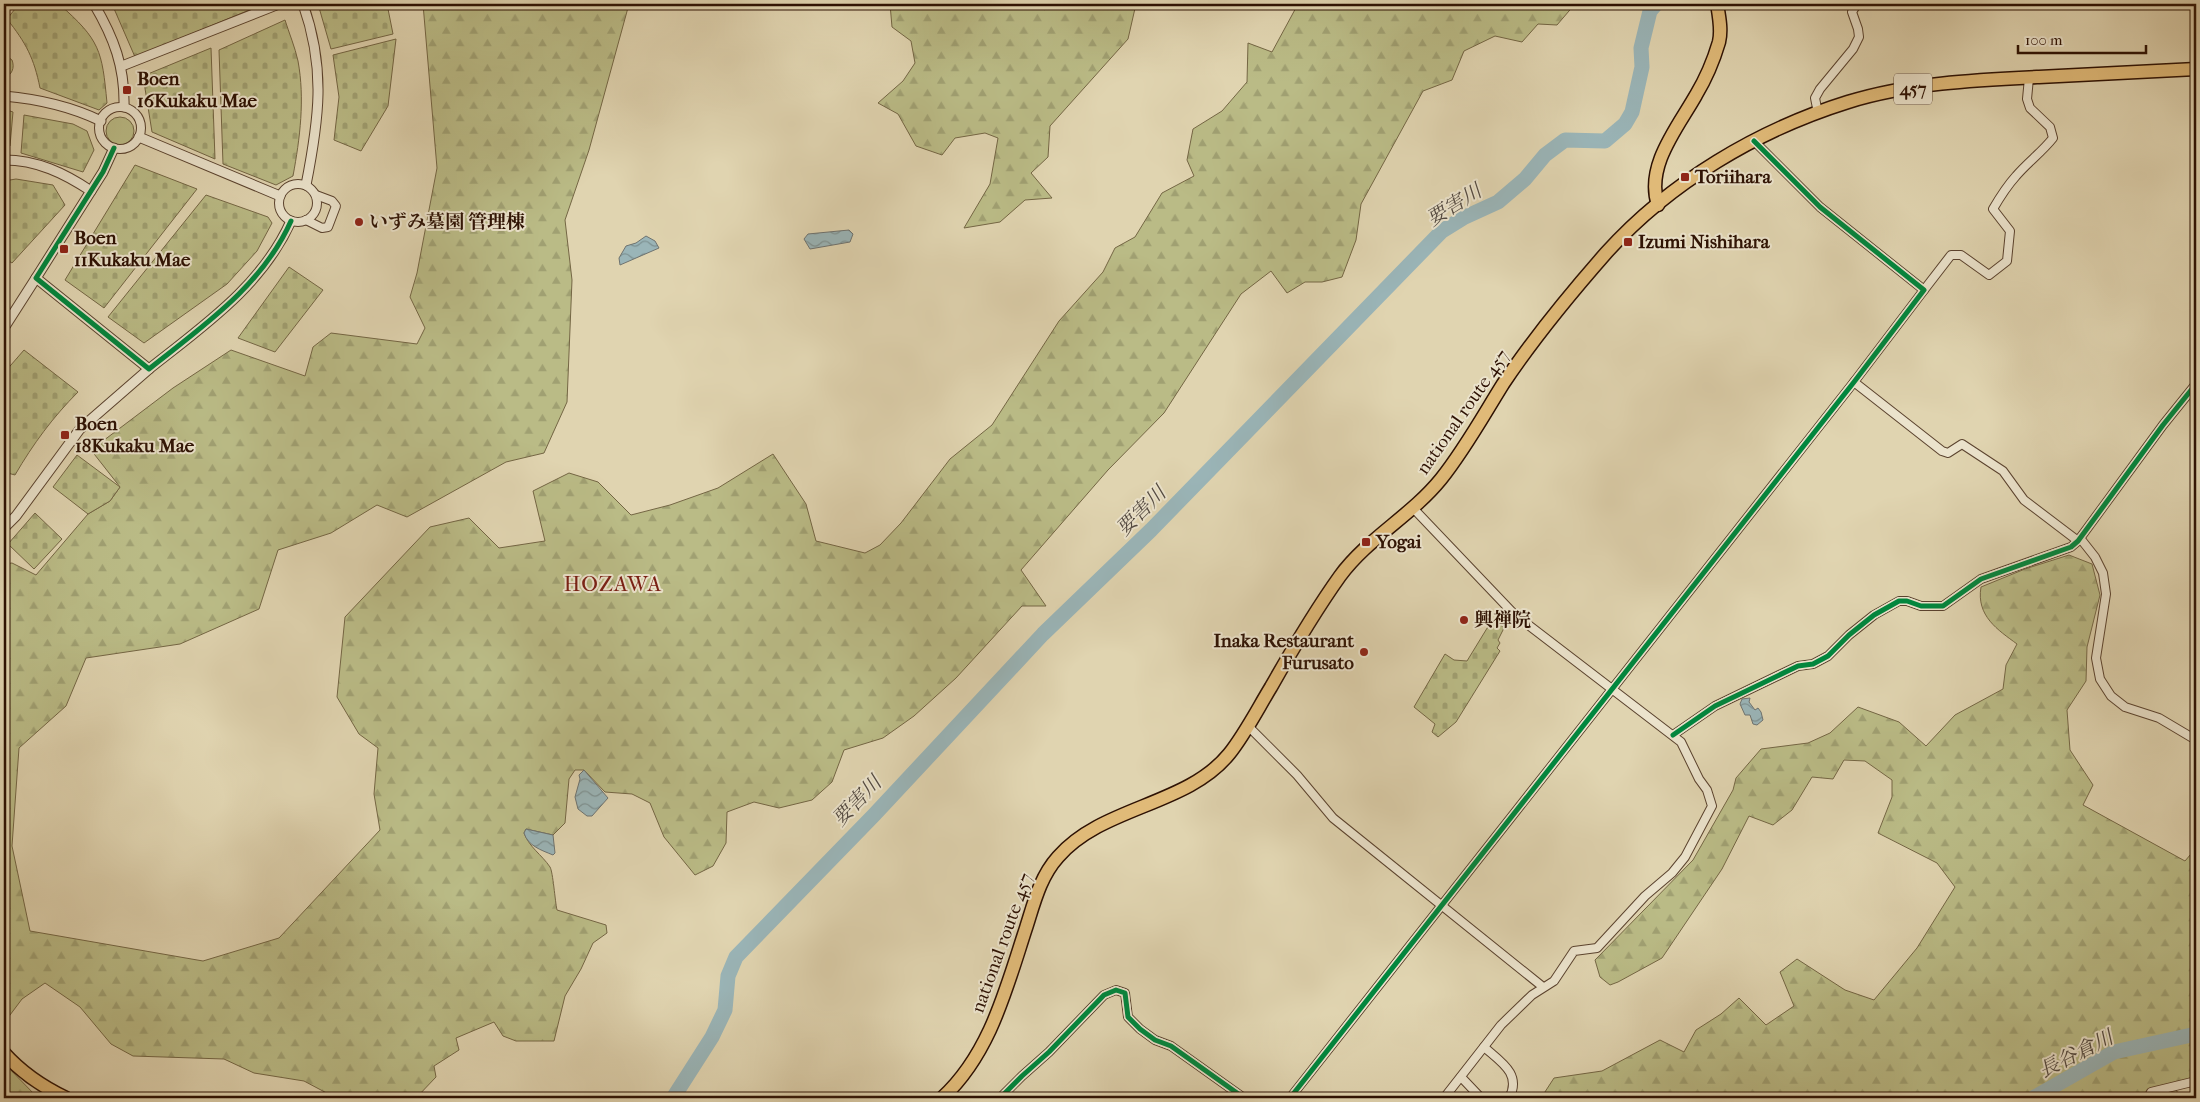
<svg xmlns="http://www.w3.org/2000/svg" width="2200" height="1102" font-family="'IM FELL French Canon','Noto Serif JP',serif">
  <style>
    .forest { fill: url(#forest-firs); stroke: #746644 }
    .cemetery { fill: url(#cemetery-stones); stroke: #746644 }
    .garden { fill: #babb86; stroke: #746644 }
    .water { fill: url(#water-waves); stroke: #6e7370 }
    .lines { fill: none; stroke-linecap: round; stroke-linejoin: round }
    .river { stroke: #9ab5b8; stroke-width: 15 }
    .minor-casing { stroke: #5a422e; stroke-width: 10 }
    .tertiary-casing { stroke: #5a422e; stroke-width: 11 }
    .trunk-casing { stroke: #2d1103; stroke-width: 15 }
    .minor { stroke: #ebe3cc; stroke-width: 8 }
    .tertiary { stroke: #ebe3cc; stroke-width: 9 }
    .trunk { stroke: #e0ba78; stroke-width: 12 }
    .cycleway-casing { stroke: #ebe3cc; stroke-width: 8 }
    .cycleway { stroke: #00873e; stroke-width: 5 }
    .poi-dot { fill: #8f2418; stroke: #ebe3cc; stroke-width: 2 }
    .labels { text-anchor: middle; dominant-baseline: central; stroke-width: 4; stroke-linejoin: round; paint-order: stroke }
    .shield { fill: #ebe3cc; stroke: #66503f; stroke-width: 1 }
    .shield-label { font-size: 18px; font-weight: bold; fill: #2d1103 }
    .poi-label { font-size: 19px; font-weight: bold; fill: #2d1103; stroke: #ebe3cc; text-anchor: start }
    .street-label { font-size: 19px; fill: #2d1103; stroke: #ebe3cc }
    .water-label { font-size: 20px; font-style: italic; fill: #534a42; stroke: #ebe3cc }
    .quarter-label { font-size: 21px; letter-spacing: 1px; fill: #7a1f14; stroke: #ebe3cc }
  </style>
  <defs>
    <pattern id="forest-firs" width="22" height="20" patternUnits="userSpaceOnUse" patternTransform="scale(1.25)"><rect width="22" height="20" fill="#babb86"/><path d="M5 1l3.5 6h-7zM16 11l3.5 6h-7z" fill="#a0a072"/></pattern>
    <pattern id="cemetery-stones" width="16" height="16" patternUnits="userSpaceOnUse" patternTransform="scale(1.25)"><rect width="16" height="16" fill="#babb86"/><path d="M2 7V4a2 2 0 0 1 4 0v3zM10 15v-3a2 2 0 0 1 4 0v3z" fill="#a0a072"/></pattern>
    <pattern id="water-waves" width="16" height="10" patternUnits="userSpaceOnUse" patternTransform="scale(1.25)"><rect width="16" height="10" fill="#9ab5b8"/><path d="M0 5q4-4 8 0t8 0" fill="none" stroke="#7e9293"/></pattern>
  </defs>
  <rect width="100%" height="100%" fill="#e0d4b0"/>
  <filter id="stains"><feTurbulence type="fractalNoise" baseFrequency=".004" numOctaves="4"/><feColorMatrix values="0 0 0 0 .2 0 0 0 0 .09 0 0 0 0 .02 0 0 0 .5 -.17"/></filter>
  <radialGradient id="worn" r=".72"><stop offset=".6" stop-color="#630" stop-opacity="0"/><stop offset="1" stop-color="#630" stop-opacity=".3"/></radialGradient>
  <g class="forest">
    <path d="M423 4H629L589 150 565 220 572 280 567 402 544 453 506 462 407 517 377 505 331 533 278 550 259 609 180 644 86 658 66 706 19 748 12 846 30 931 203 961 279 938 380 830 374 794 378 748 359 734 337 697 345 617 430 527 469 518 499 548 545 541 533 491 569 473 598 482 631 515 670 505 718 488 773 454 806 504 816 541 865 553 880 545 901 523 950 459 992 425 1059 321 1103 272 1115 248 1135 237 1162 193 1194 176 1187 160 1193 129 1222 111 1247 82 1248 43 1272 52 1298 4H1575L1557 25 1538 24 1522 42 1495 36 1464 51 1452 80 1423 91 1361 204 1356 240 1342 277 1322 282H1305L1287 293 1271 271 1241 294 1164 413 1108 470 1021 570 1046 606H1022L956 678 914 716 883 738 844 750 832 782 812 800 779 808 754 802 727 812 726 843 713 866 695 875 664 837 650 803 632 794 605 792 584 770H575L569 779 565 823 553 835 526 829 524 833C529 847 542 855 550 867 553 872 555 901 557 910L606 925 607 933 593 943 581 969 565 996 554 1041H516L503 1036 494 1022 456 1038 459 1050 434 1066 436 1077 416 1098H336L304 1081 254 1073 224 1059 133 1056 111 1044 80 1007 45 983 22 999 4 1023V564L12 563 36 575 88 514 110 501 120 487 91 450 173 388 231 350 305 376 313 347 331 333 417 344 425 328 410 297 417 273 437 168Z"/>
    <polygon points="890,4 1039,4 1044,10 1052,4 1136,4 1128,39 1050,126 1048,157 1031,173 1052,198 1025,200 1000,222 964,228 990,184 998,138 985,133 955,138 942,155 916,146 898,114 878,103 903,81 915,63 911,41 892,27"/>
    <path d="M2069 555 2092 564 2100 595 2087 647 2086 681 2067 710 2070 750 2093 785 2083 805 2185 861 2196 848V1077L2175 1087 2180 1098H1541L1554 1078 1602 1071 1660 1040 1684 1052 1696 1030 1721 1014 1739 998 1766 1025 1794 1006 1780 972 1797 959 1845 990 1874 1000 1917 948 1955 887 1937 863 1878 833 1892 797V780L1865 761 1844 760 1833 779 1812 777 1792 810 1773 825 1749 816 1722 869 1662 958 1618 982 1610 985 1600 977 1595 960 1693 860 1733 790 1736 778 1761 749 1808 743 1830 733 1858 707 1899 722 1926 746 1955 715 2003 689 2006 665 2017 644C1998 630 1976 616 1981 587L2025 569Z"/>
    <polygon points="4,1063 35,1095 46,1098 4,1098"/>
  </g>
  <g class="cemetery">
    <path d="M19 4H59C100 40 102 50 107 103L99 110 40 88C34 58 26 43 7 19Z"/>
    <polygon points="112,4 264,4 135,57"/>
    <polygon points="318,4 387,4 393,34 331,49"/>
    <path d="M285 20C289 33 295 47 298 61 305 99 300 138 293 176L276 185 223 164 219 50Z"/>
    <polygon points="396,39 388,106 361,151 334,140 339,97 333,55"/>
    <polygon points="211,48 215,159 152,132 143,76"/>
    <path d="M4 54 12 60C15 68 12 75 4 78Z"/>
    <polygon points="4,109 13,112 10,146 4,147"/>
    <polygon points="24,115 73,124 87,131 94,150 83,172 21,153"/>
    <polygon points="135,165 197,189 104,308 65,280"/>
    <polygon points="16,179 53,185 65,205 12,263 4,258 4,181"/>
    <polygon points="206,195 268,217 272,223 257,251 227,284 144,343 108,317"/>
    <polygon points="289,267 323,290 275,352 238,338"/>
    <path d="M24 350 78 392C53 417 33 444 15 475L4 472V373Z"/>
    <polygon points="77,455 120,487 110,501 88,514 53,487"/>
    <polygon points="35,513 62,539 34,569 8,544"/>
    <polygon points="1495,620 1504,628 1498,640 1500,643 1497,648 1500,651 1456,722 1438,737 1432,732 1435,724 1414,707 1445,654 1454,660 1467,661 1489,625"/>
  </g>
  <circle class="garden" cx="120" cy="131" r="14"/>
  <g class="water">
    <polygon points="849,230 853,234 850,242 810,249 804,239 808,234"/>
    <polygon points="646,236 655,241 659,248 620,265 619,258 626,246 636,243"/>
    <polygon points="1750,698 1749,702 1755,710 1758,708 1761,712 1763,720 1757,725 1753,724 1750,715 1745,715 1740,704 1742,699"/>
    <polygon points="584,770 608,798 592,816 587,816 578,809 575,797 580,779 579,775"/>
    <path d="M526 829 553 835 555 853 553 855C541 850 528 846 524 833Z"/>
  </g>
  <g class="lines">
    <g class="river">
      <polyline points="673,1098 712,1037 725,1010 728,976 736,957 874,815 1043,634 1151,530 1442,231 1463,218 1498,202 1525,179 1545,155 1565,140 1605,141 1625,124 1632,112 1642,67 1641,48 1650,11 1656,4"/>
      <polyline points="2033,1098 2114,1052 2196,1034"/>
    </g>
    <g class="minor-casing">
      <g id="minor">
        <circle cx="120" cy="128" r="21"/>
        <polyline points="1818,113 1815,98 1820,89 1853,49 1859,37 1858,29 1852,12 1857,4"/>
        <circle cx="298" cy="203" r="19"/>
        <polyline points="306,220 322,228 328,227 336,206 332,201 316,195"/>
        <path d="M1924 290 1951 255H1961L1989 275 2007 261 2010 231 1993 209C2000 197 2007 186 2016 176 2028 162 2042 152 2053 138L2050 127 2030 108 2027 99 2029 78"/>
        <polyline points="1854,382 1942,451 1948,453 1962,444 2003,471 2024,500 2078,541"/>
        <polyline points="1412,507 1514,614 1681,742 1699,779 1707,790 1712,806 1685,857 1672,873 1645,896 1597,948 1574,951 1554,981 1532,995 1501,1025 1444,1098"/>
        <polyline points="2080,538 2095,557 2103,573 2106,594 2096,658 2100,679 2111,696 2125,707 2159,718 2196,740"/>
        <polyline points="1248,726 1297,775 1333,818 1543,987"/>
        <polyline points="1673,735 1715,706 1798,666 1813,664 1828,656 1849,635 1874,615 1899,601 1907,601 1921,606 1943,606 1981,579 2071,547 2078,541 2163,425 2196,384"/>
        <path d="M1484 1047C1501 1062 1522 1074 1509 1098"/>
        <polyline points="1461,1077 1481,1098"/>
        <polyline points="1000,1098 1022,1076 1049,1052 1104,995 1116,990 1125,993 1128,1017 1140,1029 1155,1040 1171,1046 1244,1098"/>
        <polyline points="1290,1098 1854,382 1924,290 1820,207 1754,141"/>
        <polyline points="2148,1098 2151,1092 2196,1081"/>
      </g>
    </g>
    <g class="tertiary-casing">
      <g id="tertiary">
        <path d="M94 4C114 38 125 67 124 107"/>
        <path d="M303 4C326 69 319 119 306 185"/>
        <polyline points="122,66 279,4"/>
        <path d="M4 96C38 99 70 106 101 121"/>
        <polyline points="139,137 280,196"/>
        <path d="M114 148 103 172 36 278 149 369C203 326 262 286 291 221"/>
        <path d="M4 160C37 160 64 173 91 191"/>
        <polyline points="4,328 36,278"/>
        <polyline points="4,528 16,516 80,429 149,369"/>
      </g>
    </g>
    <g class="trunk-casing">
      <g id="trunk">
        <path d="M1658 205C1645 166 1678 127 1696 95 1705 80 1714 59 1719 42 1722 30 1719 16 1717 4"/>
        <path d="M4 1053C21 1072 43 1087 66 1098"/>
        <path d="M942 1098C990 1054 1006 989 1026 928 1034 903 1040 877 1058 857 1102 806 1187 806 1229 754 1245 734 1257 710 1271 687 1292 650 1315 611 1340 576 1368 538 1411 516 1441 479 1465 449 1483 416 1503 384 1533 339 1570 294 1606 253 1670 182 1758 130 1848 102 1909 83 1976 80 2039 77 2091 74 2144 72 2196 69"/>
      </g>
    </g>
    <use href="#minor" class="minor"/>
    <use href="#tertiary" class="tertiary"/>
    <use href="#trunk" class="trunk"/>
    <g class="cycleway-casing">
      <g id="cycleway">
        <path d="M114 148 103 172 36 278 149 369C203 326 262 286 291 221"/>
        <polyline points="1673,735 1715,706 1798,666 1813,664 1828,656 1849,635 1874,615 1899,601 1907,601 1921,606 1943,606 1981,579 2071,547 2078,541 2163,425 2196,384"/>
        <polyline points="1000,1098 1022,1076 1049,1052 1104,995 1116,990 1125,993 1128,1017 1140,1029 1155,1040 1171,1046 1244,1098"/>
        <polyline points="1290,1098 1854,382 1924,290 1820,207 1754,141"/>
      </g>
    </g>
    <use href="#cycleway" class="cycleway"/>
  </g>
  <g class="poi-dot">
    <rect x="122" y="85" width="10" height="10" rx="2.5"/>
    <rect x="1680" y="172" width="10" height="10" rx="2.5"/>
    <circle cx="359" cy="222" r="5"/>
    <rect x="1623" y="237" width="10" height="10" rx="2.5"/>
    <rect x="59" y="244" width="10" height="10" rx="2.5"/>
    <rect x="60" y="430" width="10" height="10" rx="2.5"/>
    <rect x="1361" y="537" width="10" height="10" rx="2.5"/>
    <circle cx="1464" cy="620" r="5"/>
    <circle cx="1364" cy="652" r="5"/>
  </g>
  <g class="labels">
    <rect class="shield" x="1894" y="73.5" width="38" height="31" rx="4"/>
    <g class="shield-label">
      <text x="1913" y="89">457</text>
    </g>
    <g class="poi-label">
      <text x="137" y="79">Boen<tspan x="137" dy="22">16Kukaku Mae</tspan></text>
      <text x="1695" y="177">Toriihara</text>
      <text x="369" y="222">いずみ墓園 管理棟</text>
      <text x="74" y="238">Boen<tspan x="74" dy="22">11Kukaku Mae</tspan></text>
      <text x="1638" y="242">Izumi Nishihara</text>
      <text x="75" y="424">Boen<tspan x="75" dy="22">18Kukaku Mae</tspan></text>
      <text x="1376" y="542">Yogai</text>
      <text x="1474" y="620">興禅院</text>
      <text x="1354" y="641" text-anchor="end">Inaka Restaurant<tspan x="1354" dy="22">Furusato</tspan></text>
    </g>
    <g class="street-label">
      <text transform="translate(1463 412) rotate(-55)">national route 457</text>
      <text transform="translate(1002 943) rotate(-70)">national route 457</text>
    </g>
    <g class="water-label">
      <text transform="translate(1454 205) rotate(-32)">要害川</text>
      <text transform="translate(1141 511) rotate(-45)">要害川</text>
      <text transform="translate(857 801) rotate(-46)">要害川</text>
      <text transform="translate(2076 1054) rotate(-27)">長谷倉川</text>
    </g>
    <g class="quarter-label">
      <text x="613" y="584">HOZAWA</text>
    </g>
  </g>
  <rect width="2200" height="1102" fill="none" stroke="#e0d4b0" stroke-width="20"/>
  <rect x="5" y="5" width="2190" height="1092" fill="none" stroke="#2d1103" stroke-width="2.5"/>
  <rect x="10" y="10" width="2180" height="1082" fill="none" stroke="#2d1103"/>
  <path d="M2018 45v8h128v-8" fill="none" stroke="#2d1103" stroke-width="2.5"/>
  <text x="2025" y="45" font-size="15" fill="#2d1103" stroke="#ebe3cc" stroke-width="4" paint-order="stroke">100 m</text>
  <rect width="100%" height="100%" filter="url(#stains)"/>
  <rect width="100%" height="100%" fill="url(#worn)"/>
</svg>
